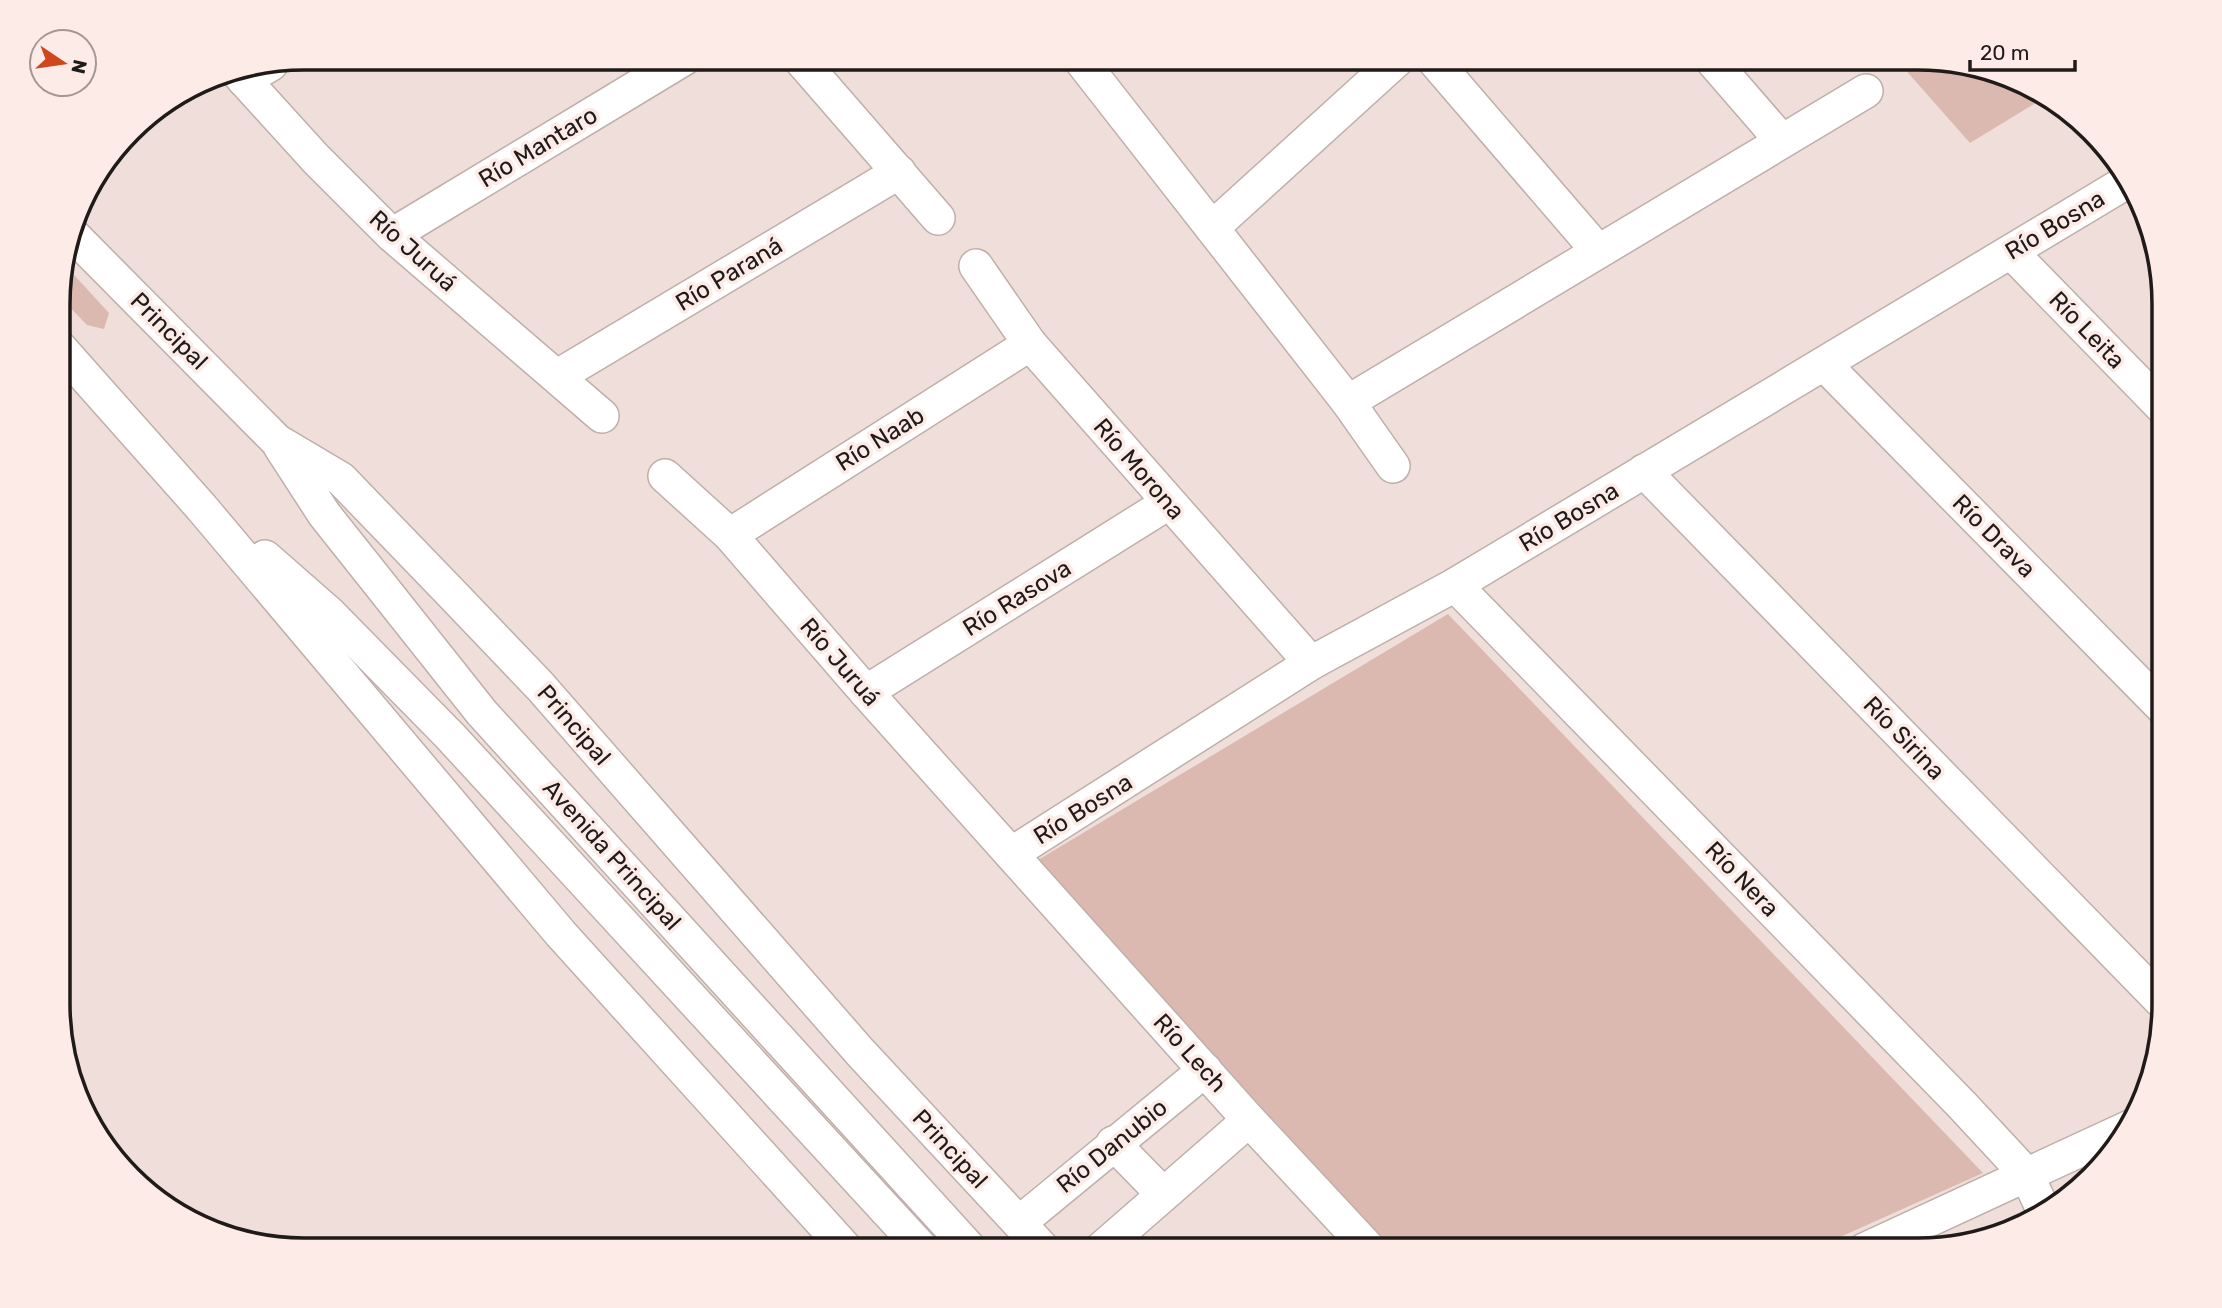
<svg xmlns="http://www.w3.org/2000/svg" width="2222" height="1308" font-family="Rubik,sans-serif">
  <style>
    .green { fill: #dbb9b0 }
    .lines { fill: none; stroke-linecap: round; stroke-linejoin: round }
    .minor-casing { stroke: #bfafab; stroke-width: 36 }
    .minor { stroke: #fff; stroke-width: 33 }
    .labels { text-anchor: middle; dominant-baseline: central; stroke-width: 7; stroke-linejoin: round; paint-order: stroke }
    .street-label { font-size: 24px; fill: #201a18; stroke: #fcebe7 }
    .rim { fill: none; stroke: #201a18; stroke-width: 3.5 }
  </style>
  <rect width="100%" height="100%" fill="#efded9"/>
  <g class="green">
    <polygon points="1895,58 1919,58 2042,91 2047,96 1970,143"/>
    <polygon points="63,263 109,313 104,329 87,325 60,297"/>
    <polygon points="1448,614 1983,1173 1811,1250 1383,1250 1038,860"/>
  </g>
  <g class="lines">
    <g class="minor-casing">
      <g id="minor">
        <polyline points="799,58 938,218"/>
        <polyline points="1079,58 1348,402 1393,466"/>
        <polyline points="1432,58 1598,251"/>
        <polyline points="1710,58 1781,140"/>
        <polyline points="236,71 316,159 392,235 602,416"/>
        <polyline points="244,80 271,64"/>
        <polyline points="1212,228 1399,58"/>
        <polyline points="71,233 277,441 341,479 453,595 540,686 860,1052 1044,1250"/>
        <polyline points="392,235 685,58"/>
        <polyline points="2011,252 2164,409"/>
        <polyline points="976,266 1030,344 1311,663"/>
        <polyline points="60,348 202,508 561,934 847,1250"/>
        <polyline points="1824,364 2164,709"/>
        <polyline points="558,376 899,172"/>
        <polyline points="1348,402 1866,91"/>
        <polyline points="280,446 324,514 482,713 971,1250"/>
        <polyline points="1644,471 2164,1004"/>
        <polyline points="665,476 730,535 866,692 1249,1120 1370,1250"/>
        <polyline points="730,535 1030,344"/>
        <polyline points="265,557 330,614 450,736 923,1250"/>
        <polyline points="1455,585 1962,1105 2027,1175 2045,1214"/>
        <polyline points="866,692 1168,503"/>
        <polyline points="1011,854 1311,663 1455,585 2128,181"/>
        <polyline points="1113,1143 1162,1193"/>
        <polyline points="1019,1223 1205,1070"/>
        <polyline points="1100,1250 1249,1120"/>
        <polyline points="1864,1250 2132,1126"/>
      </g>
    </g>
    <use href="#minor" class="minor"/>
  </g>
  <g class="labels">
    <g class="street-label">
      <text transform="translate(538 147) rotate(-31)">Río Mantaro</text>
      <text transform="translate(2055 225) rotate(-31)">Río Bosna</text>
      <text transform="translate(413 251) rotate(42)">Río Juruá</text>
      <text transform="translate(729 274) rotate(-31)">Río Paraná</text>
      <text transform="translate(2087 330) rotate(46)">Río Leita</text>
      <text transform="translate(169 331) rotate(45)">Principal</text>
      <text transform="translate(880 439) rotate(-32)">Río Naab</text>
      <text transform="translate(1139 469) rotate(49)">Río Morona</text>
      <text transform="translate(1569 517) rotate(-31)">Río Bosna</text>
      <text transform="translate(1994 536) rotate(45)">Río Drava</text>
      <text transform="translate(1017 598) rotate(-32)">Río Rasova</text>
      <text transform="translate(840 662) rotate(49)">Río Juruá</text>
      <text transform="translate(574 725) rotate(49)">Principal</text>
      <text transform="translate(1904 738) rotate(46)">Río Sirina</text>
      <text transform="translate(1083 809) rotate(-32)">Río Bosna</text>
      <text transform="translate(612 855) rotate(48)">Avenida Principal</text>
      <text transform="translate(1742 879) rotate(46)">Río Nera</text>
      <text transform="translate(1190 1053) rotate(48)">Río Lech</text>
      <text transform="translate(1112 1146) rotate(-39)">Río Danubio</text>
      <text transform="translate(950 1149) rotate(47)">Principal</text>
    </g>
  </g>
  <path d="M0 0H2222V1308H0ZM304 70H1918A234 234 0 0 1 2152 304V1004A234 234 0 0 1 1918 1238H304A234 234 0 0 1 70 1004V304A234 234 0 0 1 304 70Z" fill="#fcebe7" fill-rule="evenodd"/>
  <path class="rim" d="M304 70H1918A234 234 0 0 1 2152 304V1004A234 234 0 0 1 1918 1238H304A234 234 0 0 1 70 1004V304A234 234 0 0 1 304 70Z"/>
  <g transform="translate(63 63) rotate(103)"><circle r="33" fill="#fcebe7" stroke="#a49794" stroke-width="2"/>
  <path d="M0-5L12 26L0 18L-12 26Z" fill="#cf471c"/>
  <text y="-10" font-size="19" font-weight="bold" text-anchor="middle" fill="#201a18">N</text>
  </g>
  <path d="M1970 60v10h105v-10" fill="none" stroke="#201a18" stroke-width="3.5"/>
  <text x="1980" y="60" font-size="21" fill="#201a18" stroke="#fcebe7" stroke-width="5" paint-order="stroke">20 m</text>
</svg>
